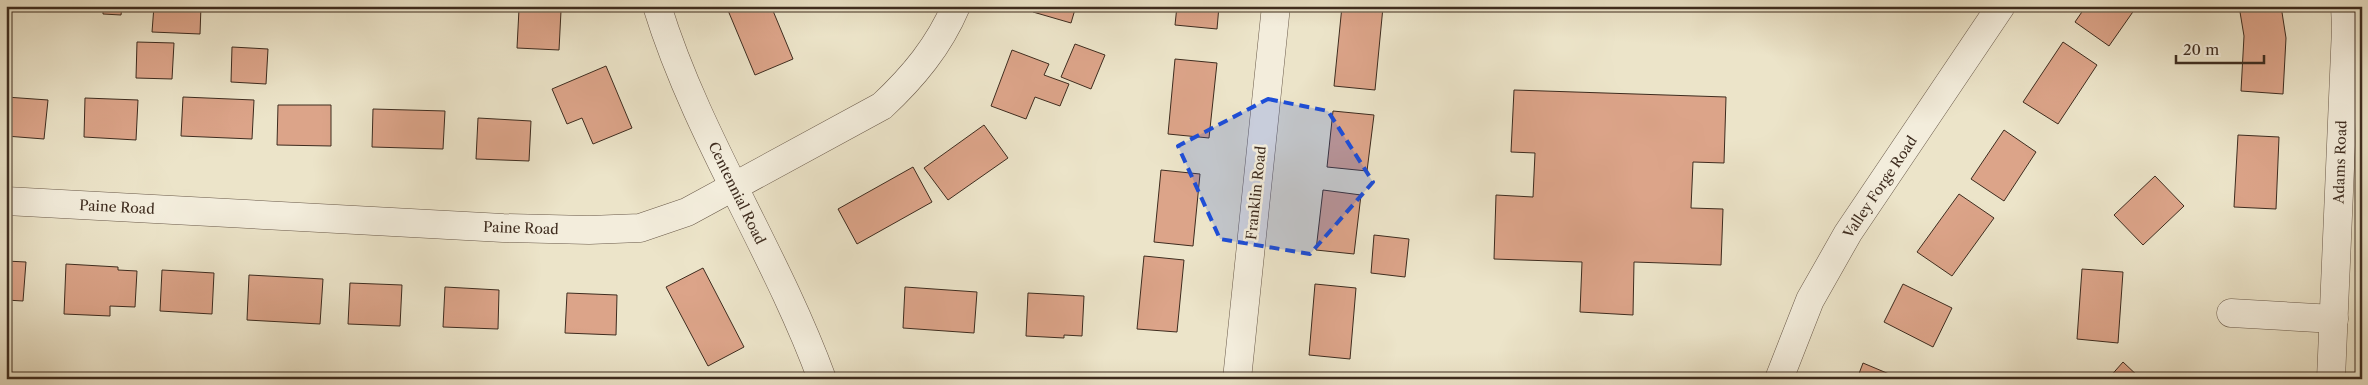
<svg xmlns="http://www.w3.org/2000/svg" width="2368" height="385" font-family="'Libre Caslon Text',serif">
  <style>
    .building { fill: #dca489; stroke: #3e2c1f }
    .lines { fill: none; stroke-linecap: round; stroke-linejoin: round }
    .minor-casing { stroke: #6a5a4a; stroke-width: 29 }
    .minor { stroke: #f3eddc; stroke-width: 28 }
    .marked { fill: #1d4ed8; fill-opacity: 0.2; stroke: #1d4ed8; stroke-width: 4; stroke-dasharray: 10 6; stroke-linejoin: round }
    .labels { text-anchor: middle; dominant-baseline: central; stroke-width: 5; stroke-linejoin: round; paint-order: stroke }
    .street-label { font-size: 14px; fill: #3e2c1f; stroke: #f3eddc }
  </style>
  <rect width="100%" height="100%" fill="#ece4c9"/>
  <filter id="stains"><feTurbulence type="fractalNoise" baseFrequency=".004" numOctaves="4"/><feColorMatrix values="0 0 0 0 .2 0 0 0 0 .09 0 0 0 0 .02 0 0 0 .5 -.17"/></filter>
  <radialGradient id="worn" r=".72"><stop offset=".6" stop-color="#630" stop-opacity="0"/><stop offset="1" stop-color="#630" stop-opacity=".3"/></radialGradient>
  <g class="building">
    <polygon points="103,6 122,6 121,15 103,14"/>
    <polygon points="154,6 201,6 200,34 152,32"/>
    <polygon points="731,6 771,6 793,59 755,75 727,8"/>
    <polygon points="1035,6 1076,6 1071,23 1033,12"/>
    <polygon points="1177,6 1219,6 1217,29 1175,25"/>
    <polygon points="1342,6 1383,7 1375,90 1334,86"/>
    <polygon points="2086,6 2137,6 2109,46 2075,22"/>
    <polygon points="2239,6 2281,6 2286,38 2283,94 2241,91 2244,36"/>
    <polygon points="519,9 561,11 559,50 517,48"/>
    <polygon points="137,42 174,43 172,79 136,78"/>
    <polygon points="2063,42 2097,65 2058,124 2023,102"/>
    <polygon points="1075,44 1105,55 1091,89 1061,77"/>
    <polygon points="232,47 268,49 266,84 231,82"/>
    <polygon points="1012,50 1049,64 1044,75 1069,84 1060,106 1035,97 1026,119 991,106"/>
    <polygon points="1175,59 1217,63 1209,138 1168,134"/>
    <polygon points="606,66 632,128 593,144 582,118 567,124 552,89"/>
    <polygon points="1514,90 1726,97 1724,163 1693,162 1691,208 1723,209 1721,265 1634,262 1633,315 1580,312 1582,262 1494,259 1496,195 1533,197 1535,153 1511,152"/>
    <polygon points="6,97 48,100 44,139 6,136"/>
    <polygon points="183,97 254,100 252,139 181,136"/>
    <polygon points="85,98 138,100 136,140 84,137"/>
    <polygon points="278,105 331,105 331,146 277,145"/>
    <polygon points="373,109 445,111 443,149 372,147"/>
    <polygon points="1333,111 1374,115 1367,171 1327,167"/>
    <polygon points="478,118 531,121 529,161 476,159"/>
    <polygon points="984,125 1008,158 948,200 924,168"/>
    <polygon points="2004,130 2036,152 2004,201 1971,179"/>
    <polygon points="2238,135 2279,137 2276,209 2234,207"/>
    <polygon points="913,167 932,202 857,244 838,209"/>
    <polygon points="1161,170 1200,174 1193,246 1154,242"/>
    <polygon points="2155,176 2184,206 2143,245 2114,215"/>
    <polygon points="1323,190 1361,195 1354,254 1316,250"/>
    <polygon points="1959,194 1994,218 1952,276 1917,252"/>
    <polygon points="1374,235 1409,239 1405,277 1371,273"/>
    <polygon points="1144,256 1184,260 1177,332 1137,329"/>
    <polygon points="6,261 26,262 23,301 6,300"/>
    <polygon points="66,264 118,267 118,270 137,271 135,307 110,306 110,316 64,314"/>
    <polygon points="703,268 744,347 708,366 666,287"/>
    <polygon points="2082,269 2123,272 2118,343 2077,339"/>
    <polygon points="162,270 214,273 212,314 160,311"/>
    <polygon points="249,275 323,279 320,324 247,320"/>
    <polygon points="350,283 402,285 400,326 348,324"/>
    <polygon points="1315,284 1356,288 1350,359 1309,355"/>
    <polygon points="1903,284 1952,308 1933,347 1884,322"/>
    <polygon points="445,287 499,290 498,329 443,327"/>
    <polygon points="905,287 977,292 974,333 903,328"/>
    <polygon points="567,293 617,295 616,335 565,333"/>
    <polygon points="1028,293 1084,296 1082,336 1064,335 1064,338 1026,336"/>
    <polygon points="2123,362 2141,379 2108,379"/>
    <polygon points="1863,363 1901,379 1857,379"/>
  </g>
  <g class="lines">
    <g class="minor-casing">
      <g id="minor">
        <path d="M657 6C697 136 775 251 822 379"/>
        <path d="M6 201 503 228 589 230 640 228 687 212 882 106C913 77 939 46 956 6"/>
        <polyline points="2231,313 2334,319"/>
        <polyline points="1237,379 1276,6"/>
        <polyline points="1779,379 1810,300 1848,233 2001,6"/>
        <polyline points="2331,379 2346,28 2345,6"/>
      </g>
    </g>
    <use href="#minor" class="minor"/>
  </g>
  <path class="marked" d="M1268 99 1328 111 1373 182 1310 254 1220 239 1178 146Z"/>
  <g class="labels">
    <g class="street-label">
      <text transform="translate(2340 162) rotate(-88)">Adams Road</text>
      <text transform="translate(1880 187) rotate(-56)">Valley Forge Road</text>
      <text transform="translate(737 193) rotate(64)">Centennial Road</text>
      <text transform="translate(1256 193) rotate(-84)">Franklin Road</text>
      <text transform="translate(117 207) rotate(3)">Paine Road</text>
      <text transform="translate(521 228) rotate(2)">Paine Road</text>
    </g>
  </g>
  <rect width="2368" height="385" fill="none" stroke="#ece4c9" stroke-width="25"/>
  <rect x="8" y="8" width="2353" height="370" fill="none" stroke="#3e2c1f" stroke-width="2.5"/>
  <rect x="12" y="12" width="2343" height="360" fill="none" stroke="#3e2c1f"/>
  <path d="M2176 55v8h88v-8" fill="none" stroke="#3e2c1f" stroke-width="2.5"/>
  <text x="2183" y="55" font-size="15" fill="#3e2c1f" stroke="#f3eddc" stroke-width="4" paint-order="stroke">20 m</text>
  <rect width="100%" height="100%" filter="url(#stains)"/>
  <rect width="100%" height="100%" fill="url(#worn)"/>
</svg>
